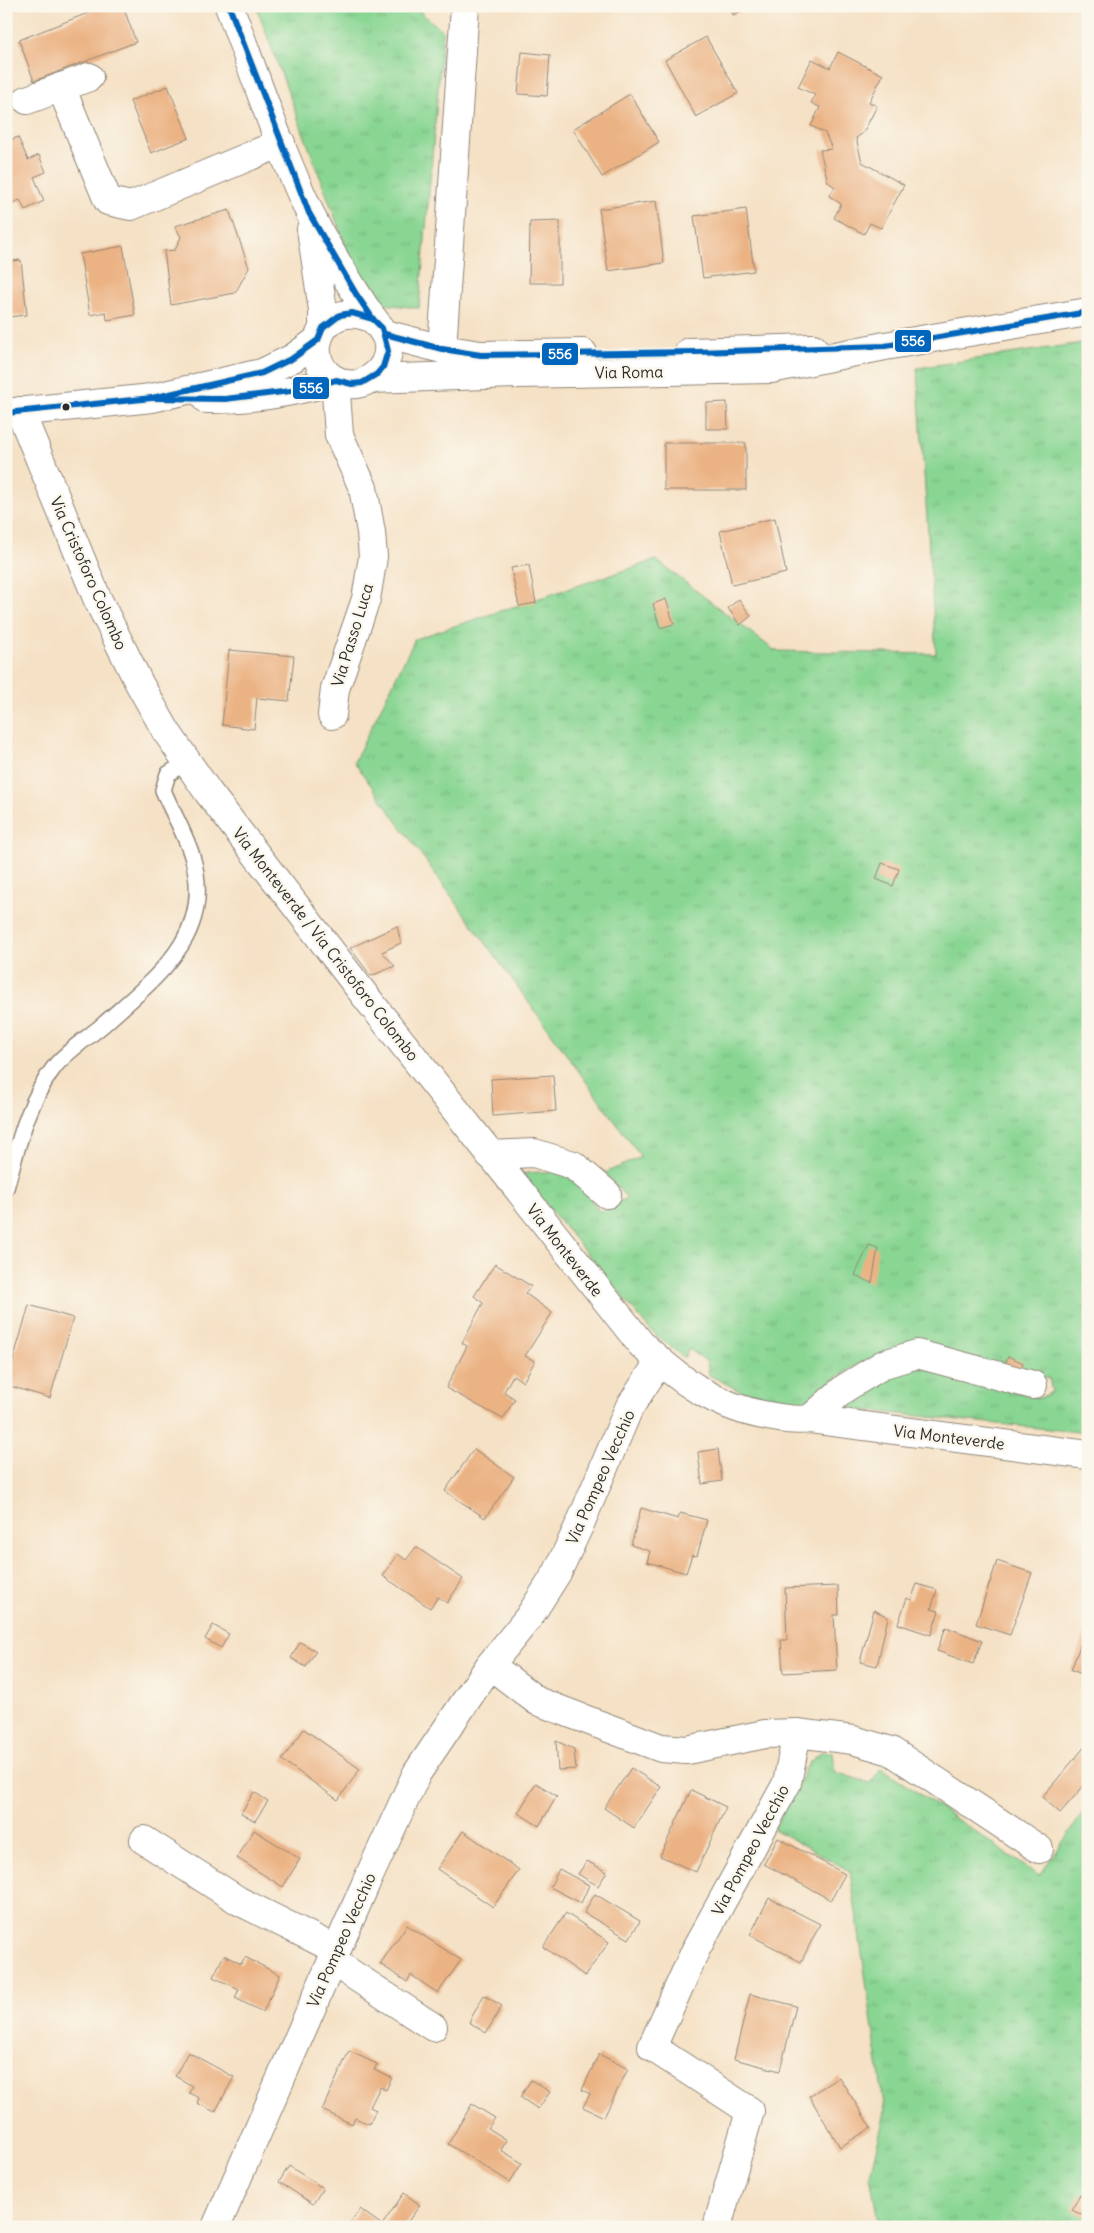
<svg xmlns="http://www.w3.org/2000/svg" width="1094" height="2233" font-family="Delius,sans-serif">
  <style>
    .grass { fill: url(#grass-tufts); stroke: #5a805f }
    .building { fill: #ebb283 }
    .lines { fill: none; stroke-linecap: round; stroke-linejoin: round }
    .lane-casing { stroke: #908678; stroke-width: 18 }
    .street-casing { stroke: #908678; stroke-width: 30 }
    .secondary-casing { stroke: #908678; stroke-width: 30 }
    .lane { stroke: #fff; stroke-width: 15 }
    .street { stroke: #fff; stroke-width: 28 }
    .secondary { stroke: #fff; stroke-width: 28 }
    .bus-1-casing { stroke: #fbf7ec; stroke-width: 10 }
    .bus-1 { stroke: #0065bd; stroke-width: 6 }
    .bus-dot { fill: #2b2b2b; stroke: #fbf7ec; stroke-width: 2 }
    .labels { text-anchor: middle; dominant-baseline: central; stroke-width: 5; stroke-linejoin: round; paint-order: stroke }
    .street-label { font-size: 16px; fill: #2b2b2b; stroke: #fbf7ec }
    .line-badge { stroke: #fbf7ec; stroke-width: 2 }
    .badge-label { font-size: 14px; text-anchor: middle; font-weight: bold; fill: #fff }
  </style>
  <defs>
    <pattern id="grass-tufts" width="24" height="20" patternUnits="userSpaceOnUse" patternTransform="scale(1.25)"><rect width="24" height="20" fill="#89d693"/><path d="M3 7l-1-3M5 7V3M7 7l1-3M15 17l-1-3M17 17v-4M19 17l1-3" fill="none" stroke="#76b87f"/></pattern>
  </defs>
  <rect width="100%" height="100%" fill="#fbf7ec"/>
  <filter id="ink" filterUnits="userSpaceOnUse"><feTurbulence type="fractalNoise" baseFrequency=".02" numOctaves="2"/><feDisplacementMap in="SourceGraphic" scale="10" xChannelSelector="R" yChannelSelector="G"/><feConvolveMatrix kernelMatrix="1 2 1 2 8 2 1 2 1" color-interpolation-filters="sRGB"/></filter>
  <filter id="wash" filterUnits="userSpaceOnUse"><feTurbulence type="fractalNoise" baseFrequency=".0096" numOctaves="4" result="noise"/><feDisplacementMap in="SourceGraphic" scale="20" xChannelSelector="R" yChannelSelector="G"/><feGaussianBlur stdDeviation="1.12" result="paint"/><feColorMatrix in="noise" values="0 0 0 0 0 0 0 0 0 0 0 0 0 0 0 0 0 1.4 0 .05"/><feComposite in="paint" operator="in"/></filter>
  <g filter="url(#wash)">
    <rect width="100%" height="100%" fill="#f5e1c5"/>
    <g class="grass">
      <polygon points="256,6 422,6 420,12 443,31 419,308 383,304 351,260"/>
      <path d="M1088 342V1433L840 1408 870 1387 906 1367 924 1368 1040 1398 1052 1392 1049 1378 1019 1372 1022 1363 1008 1357 1004 1366 862 1362 827 1384 804 1404 740 1391 709 1375 707 1362 689 1349 684 1358 650 1330 521 1174C566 1167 575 1177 600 1212L627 1198 605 1173 641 1157 354 762 415 639 656 560 775 651 936 654 917 368Z"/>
      <polygon points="821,1752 833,1752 835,1772 870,1783 882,1768 1039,1876 1088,1806 1088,2227 879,2227 870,2175 885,2112 850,1871 774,1829 809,1763"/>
    </g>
    <g id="blocks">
      <g class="building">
        <polygon points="106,6 123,6 136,42 34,81 19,40"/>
        <polygon points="729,6 750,6 733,15"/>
        <polygon points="706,37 738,93 696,117 665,60"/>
        <polygon points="522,52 550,55 547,96 518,94"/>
        <polygon points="838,52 883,75 869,102 877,106 863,133 856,138 862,162 904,185 881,228 870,223 864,234 834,218 841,204 829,196 835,187 828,182 820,150 832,149 825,133 811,126 820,107 811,103 815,95 798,87 812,59 830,68"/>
        <polygon points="168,86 189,138 151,153 130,101"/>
        <polygon points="630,94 659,142 602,177 573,129"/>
        <polygon points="18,137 28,160 39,155 46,172 34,177 44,201 25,210 20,200 6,206 6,142"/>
        <polygon points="656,201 664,263 608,271 599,209"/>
        <polygon points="746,209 754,271 703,278 694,216"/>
        <polygon points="229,210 249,268 235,293 171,305 164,251 175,250 181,237 175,226"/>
        <polygon points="560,221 560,283 529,283 530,222"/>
        <polygon points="123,246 135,315 107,320 106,312 90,315 80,254"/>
        <polygon points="21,260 27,315 6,317 6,262"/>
        <polygon points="727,402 728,429 706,429 706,403"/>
        <rect x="664" y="443" width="82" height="47"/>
        <polygon points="775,518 786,573 732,585 720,531"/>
        <polygon points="529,565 536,603 519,606 511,568"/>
        <polygon points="666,599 674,624 660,628 653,604"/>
        <polygon points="739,599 751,616 740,625 728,608"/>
        <polygon points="229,650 294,656 289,701 257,698 254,729 222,725"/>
        <polygon points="882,863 899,869 893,886 876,879"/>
        <polygon points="397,926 401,943 382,952 395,966 371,976 350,948"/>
        <polygon points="553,1075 556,1111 493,1116 491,1079"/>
        <polygon points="869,1245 878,1248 872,1283 855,1275"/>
        <polygon points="495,1264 531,1286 525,1293 552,1313 525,1356 535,1361 523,1382 513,1375 504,1392 515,1399 503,1419 446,1388 467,1346 462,1343 483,1303 474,1296"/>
        <polygon points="29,1305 73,1318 50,1398 6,1385"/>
        <polygon points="1008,1356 1023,1363 1019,1372 1004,1366"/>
        <polygon points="474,1449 514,1477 485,1518 445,1491"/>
        <polygon points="718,1449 722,1481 702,1484 698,1452"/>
        <polygon points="641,1508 678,1519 680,1513 707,1520 697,1556 692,1555 686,1573 647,1562 650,1551 631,1545"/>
        <polygon points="416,1547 463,1579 447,1603 438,1597 430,1608 383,1576 398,1554 406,1560"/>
        <polygon points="997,1561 1032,1573 1010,1635 976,1624"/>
        <polygon points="917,1584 937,1590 931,1609 939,1611 931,1635 898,1624 907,1598 911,1600"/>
        <polygon points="838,1586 839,1615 834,1615 837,1670 783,1673 781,1640 787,1640 785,1588"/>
        <polygon points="874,1610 888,1617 877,1666 860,1662"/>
        <polygon points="1088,1624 1088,1676 1071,1670"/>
        <polygon points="213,1625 229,1634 221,1648 205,1639"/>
        <polygon points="946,1627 982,1641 973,1664 937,1651"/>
        <polygon points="300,1642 316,1651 306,1667 291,1658"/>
        <polygon points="304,1729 360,1769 338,1800 282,1760"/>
        <polygon points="556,1741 574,1749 576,1769 558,1770"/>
        <polygon points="1088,1743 1088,1770 1085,1773 1088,1775 1088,1781 1060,1813 1042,1797"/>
        <polygon points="631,1768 661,1787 634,1828 604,1808"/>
        <polygon points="536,1783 557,1796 539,1826 518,1813"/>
        <polygon points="691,1790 726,1807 696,1872 660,1856"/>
        <polygon points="254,1792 268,1801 255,1821 241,1813"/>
        <polygon points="254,1830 300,1859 283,1887 237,1858"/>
        <polygon points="463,1831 519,1870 493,1907 437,1869"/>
        <polygon points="778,1838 845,1874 831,1900 764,1864"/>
        <polygon points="587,1861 607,1872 598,1886 578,1874"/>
        <polygon points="559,1869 589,1885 581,1903 550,1887"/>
        <polygon points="595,1894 640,1921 629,1939 584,1913"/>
        <polygon points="769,1898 820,1924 801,1962 750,1935"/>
        <polygon points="566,1913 609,1942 585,1976 543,1947"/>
        <polygon points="407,1925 461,1960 438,1993 411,1975 407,1982 380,1964"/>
        <polygon points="224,1955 241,1964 245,1957 280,1975 263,2012 235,1998 239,1989 213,1977"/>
        <polygon points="750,1994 796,2006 780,2071 734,2059"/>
        <polygon points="484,1995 502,2006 486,2033 469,2022"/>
        <polygon points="349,2051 377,2064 374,2070 392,2078 386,2090 380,2087 370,2107 376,2110 369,2124 355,2118 352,2124 322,2110"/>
        <polygon points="188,2052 234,2077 215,2112 197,2103 199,2098 189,2093 192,2086 175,2076"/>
        <polygon points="599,2054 628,2069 604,2117 583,2107 590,2094 582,2090"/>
        <polygon points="839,2077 871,2128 840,2147 809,2096"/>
        <polygon points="531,2080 550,2092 538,2109 520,2097"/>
        <polygon points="472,2104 495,2118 488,2128 507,2140 501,2150 522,2163 510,2182 448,2144"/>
        <polygon points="289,2166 323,2188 313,2204 279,2182"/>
        <polygon points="404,2193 420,2205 404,2227 347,2227 360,2209 382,2225"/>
        <polygon points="1080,2194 1088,2198 1088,2218 1072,2210"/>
      </g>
    </g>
  </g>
  <g filter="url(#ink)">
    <use href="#blocks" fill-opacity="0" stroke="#908678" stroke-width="1"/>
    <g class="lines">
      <g class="lane-casing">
        <path id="lane" d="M6 1188C18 1145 28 1101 55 1066 68 1050 89 1037 104 1024 156 977 216 935 192 856 185 833 172 812 163 790L168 774 187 762"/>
      </g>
      <g class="street-casing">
        <g id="street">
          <polyline points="61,87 108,201 131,206 281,143"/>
          <polyline points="27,100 89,77"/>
          <polyline points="442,349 465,6"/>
          <polyline points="332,715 335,689 366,599 373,557 371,532 363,488 339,435 336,393 342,383"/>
          <polyline points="490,1155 534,1153 573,1165 607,1194"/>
          <polyline points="810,1419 845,1388 884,1364 917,1354 1033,1385"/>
          <polyline points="490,1665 537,1701 661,1748 687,1750 765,1734 797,1733 787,1783 697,1947 652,2047 750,2111 717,2227"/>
          <polyline points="797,1733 853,1740 891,1751 1039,1849"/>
          <polyline points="144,1840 239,1901 337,1950"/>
          <polyline points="332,1961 433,2027"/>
          <polyline points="216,2227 366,1883 417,1773 490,1665 529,1617 557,1573 580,1524 629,1408 659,1362"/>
        </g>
      </g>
      <g class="secondary-casing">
        <g id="secondary">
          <path d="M229 6C255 75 278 145 309 211 318 233 332 254 344 274 353 288 361 302 371 316 378 326 386 331 388 344 391 371 361 393 337 381 296 360 322 295 373 319"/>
          <polyline points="311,229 323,310 323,328"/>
          <polyline points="385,334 442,349 481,355 583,353"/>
          <polyline points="689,352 813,348"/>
          <polyline points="371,379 518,374 771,369 885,346 1088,312"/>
          <path d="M206 399C249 400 295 392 336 380"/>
          <path d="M20 411 97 598 139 683 166 731 208 792 366 997 641 1344C679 1380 716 1407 768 1416 783 1419 795 1421 810 1419L1088 1455"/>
          <polyline points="6,413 152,398 262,373 293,358 318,340"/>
        </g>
      </g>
      <use href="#lane" class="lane"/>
      <use href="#street" class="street"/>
      <use href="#secondary" class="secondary"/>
      <g class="bus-1-casing">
        <g id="bus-1">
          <polyline points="385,334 442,349 481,355 696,352 885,346 1088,312"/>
          <polyline points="152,398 225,399 307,389 336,380 352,384 362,383 377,374 383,367 388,351 382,328 373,319 356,294 309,213 229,6"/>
          <polyline points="6,413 152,398 262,373 293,358 318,340 323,328 340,315 352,313 373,319"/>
        </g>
      </g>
      <use href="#bus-1" class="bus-1"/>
    </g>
  </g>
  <circle class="bus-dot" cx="66" cy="407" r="4.5"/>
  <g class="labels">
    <g class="street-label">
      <text transform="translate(629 372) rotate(-1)">Via Roma</text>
      <text transform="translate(89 573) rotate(66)">Via Cristoforo Colombo</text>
      <text transform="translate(352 635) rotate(-73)">Via Passo Luca</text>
      <text transform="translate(326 944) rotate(52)">Via Monteverde / Via Cristoforo Colombo</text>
      <text transform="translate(565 1250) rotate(52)">Via Monteverde</text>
      <text transform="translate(949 1437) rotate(7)">Via Monteverde</text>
      <text transform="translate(600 1477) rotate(-66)">Via Pompeo Vecchio</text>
      <text transform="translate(750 1850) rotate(-62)">Via Pompeo Vecchio</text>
      <text transform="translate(341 1940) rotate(-66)">Via Pompeo Vecchio</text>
    </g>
  </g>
  <g class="line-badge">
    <rect x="894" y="329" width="38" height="24" rx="5" fill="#0065bd"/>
    <rect x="541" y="342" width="38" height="24" rx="5" fill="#0065bd"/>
    <rect x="292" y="376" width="38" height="24" rx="5" fill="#0065bd"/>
  </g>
  <g class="badge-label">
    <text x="913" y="346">556</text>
    <text x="560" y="359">556</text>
    <text x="311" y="393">556</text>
  </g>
  <rect width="1094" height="2233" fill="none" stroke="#fbf7ec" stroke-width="25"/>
</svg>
